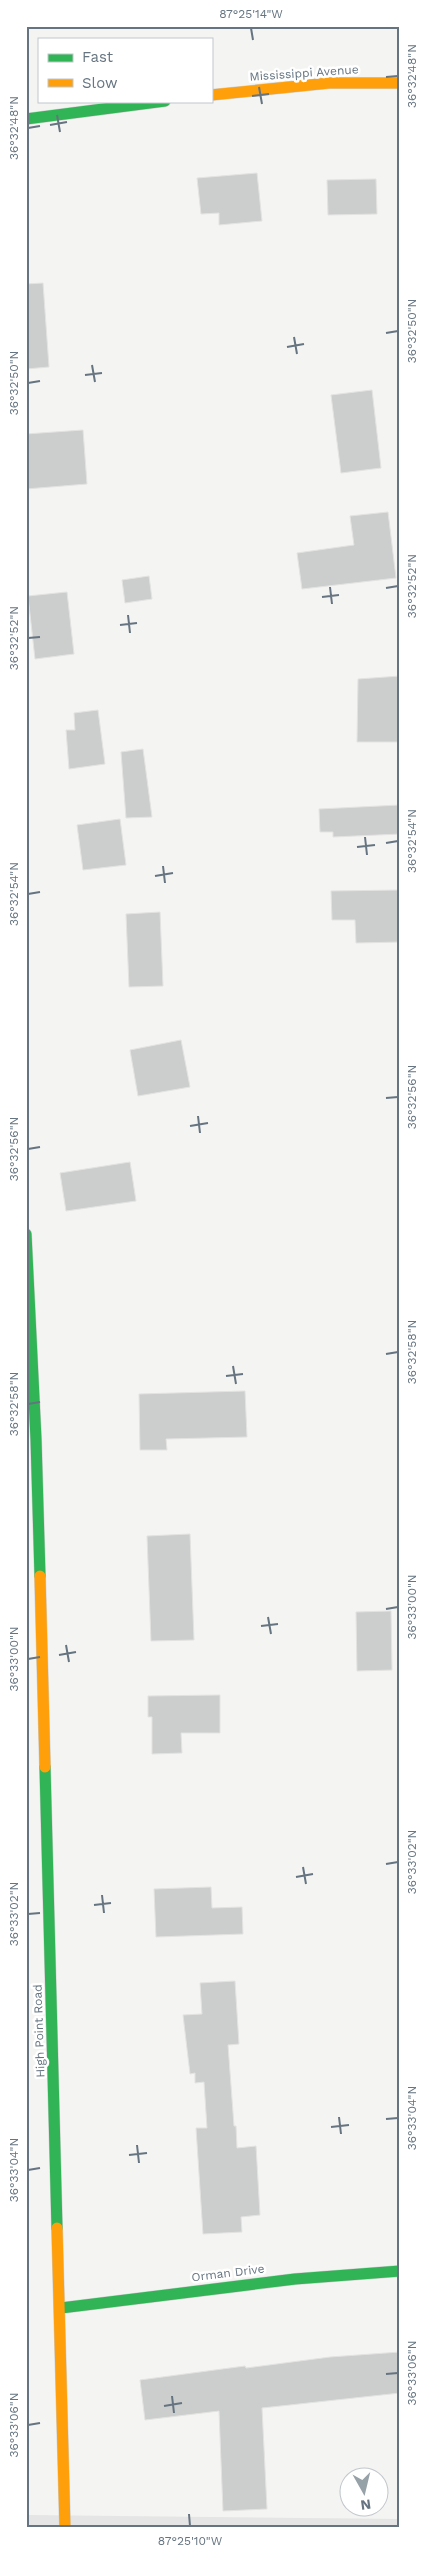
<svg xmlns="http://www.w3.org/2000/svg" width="426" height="2554" font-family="'Work Sans',sans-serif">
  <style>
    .built { fill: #e4e5e4 }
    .building { fill: #cccdcd; stroke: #e3e3e2 }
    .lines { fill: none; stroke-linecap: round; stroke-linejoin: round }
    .fast-casing { stroke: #d0d0d0; stroke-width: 12 }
    .slow-casing { stroke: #d0d0d0; stroke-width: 12 }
    .fast { stroke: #30b455; stroke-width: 11 }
    .slow { stroke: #ff9f0a; stroke-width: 11 }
    .ticks { fill: none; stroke: #657480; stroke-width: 2 }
    .labels { text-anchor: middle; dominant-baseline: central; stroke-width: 5; stroke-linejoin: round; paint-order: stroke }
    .street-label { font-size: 12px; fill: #657480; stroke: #fff }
    .neatline { fill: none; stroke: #657480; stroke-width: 2 }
    .ticks-label { font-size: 12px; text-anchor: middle; fill: #657480 }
  </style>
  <rect width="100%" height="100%" fill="#f4f4f2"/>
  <polygon class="built" points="26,2515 400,2519 400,2528 26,2528"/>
  <g class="building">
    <polygon points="257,173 262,221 219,225 219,213 201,214 197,178"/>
    <polygon points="376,179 377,214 328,215 327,180"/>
    <polygon points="43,283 49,367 26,369 26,284"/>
    <polygon points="372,390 381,468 341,473 331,395"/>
    <polygon points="83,430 87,484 26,489 26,434"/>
    <polygon points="388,512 396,578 302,589 297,553 354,545 350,516"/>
    <polygon points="149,576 152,599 125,603 122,580"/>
    <polygon points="67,592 74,654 35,659 28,596"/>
    <polygon points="400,676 400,742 357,742 358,679"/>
    <polygon points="98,710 105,764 69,769 66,730 75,730 74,713"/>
    <polygon points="143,749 152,817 126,818 121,752"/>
    <polygon points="400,805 400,834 333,837 333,832 320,832 319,809"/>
    <polygon points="120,819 126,865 83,870 77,825"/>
    <polygon points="400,890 400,942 356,943 355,920 332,920 331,891"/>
    <polygon points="160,912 163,986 129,987 126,914"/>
    <polygon points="181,1040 190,1087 138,1096 130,1050"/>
    <polygon points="130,1162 136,1201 66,1211 60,1173"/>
    <polygon points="245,1391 247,1437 166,1439 167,1450 140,1450 139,1394"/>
    <polygon points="190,1534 194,1640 151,1641 147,1536"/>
    <polygon points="391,1611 392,1670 357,1671 356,1612"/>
    <polygon points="220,1695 220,1733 181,1733 182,1753 152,1754 152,1717 148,1717 148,1696"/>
    <polygon points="211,1887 212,1908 242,1907 243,1934 156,1937 154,1889"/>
    <polygon points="235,1981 239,2044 228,2045 234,2126 236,2126 237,2148 256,2146 260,2215 241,2217 242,2232 203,2234 196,2128 207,2128 204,2082 195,2083 195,2073 190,2074 183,2015 202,2014 200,1983"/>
    <polygon points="400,2352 400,2393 262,2408 267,2509 223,2511 219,2411 145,2420 140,2380 245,2366 246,2368 330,2357"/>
  </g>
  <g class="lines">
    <g class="fast-casing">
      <g id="fast">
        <polyline points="26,119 165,101"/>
        <polyline points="26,1234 36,1439 40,1576"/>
        <polyline points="45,1767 57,2228"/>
        <polyline points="61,2308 295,2279 400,2271"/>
      </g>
    </g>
    <g class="slow-casing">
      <g id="slow">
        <polyline points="211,95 329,83 400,83"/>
        <polyline points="40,1576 45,1767"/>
        <polyline points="57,2228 65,2528"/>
      </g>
    </g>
    <use href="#fast" class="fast"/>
    <use href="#slow" class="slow"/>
  </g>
  <path class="ticks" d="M251 28 253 40M386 77 398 76M259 87 262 104M252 96 269 94M57 115 60 132M50 125 67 122M28 128 40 126M386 333 398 331M294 337 297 354M287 347 304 344M92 365 95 382M85 375 102 373M28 383 40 381M330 587 332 604M386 588 398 586M322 597 339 595M128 615 130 633M120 625 137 623M28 638 40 637M365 837 367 855M386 843 398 841M357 847 375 845M163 866 165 883M155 876 173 873M28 894 40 892M386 1098 398 1097M198 1116 200 1133M190 1126 208 1123M28 1149 40 1147M386 1354 398 1352M233 1366 236 1384M226 1376 243 1374M28 1404 40 1402M386 1609 398 1607M268 1617 271 1634M261 1626 278 1624M66 1645 69 1662M59 1655 76 1652M28 1659 40 1657M386 1864 398 1862M303 1867 306 1884M296 1877 313 1874M102 1895 104 1913M94 1905 111 1903M28 1914 40 1913M339 2117 341 2134M386 2119 398 2118M331 2127 349 2125M137 2145 139 2163M129 2155 147 2153M28 2170 40 2168M386 2374 398 2373M172 2396 174 2413M164 2406 182 2403M28 2425 40 2423M189 2514 190 2526"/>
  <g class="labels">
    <g class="street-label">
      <text transform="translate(304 73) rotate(-4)">Mississippi Avenue</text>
      <text transform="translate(39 2031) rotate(-92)">High Point Road</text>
      <text transform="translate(228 2273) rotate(-7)">Orman Drive</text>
    </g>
  </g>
  <rect width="426" height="2554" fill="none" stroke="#ffffff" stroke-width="55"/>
  <rect x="38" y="38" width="175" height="65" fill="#ffffff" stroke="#c1c7cc"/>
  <rect x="48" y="54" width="25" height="8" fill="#30b455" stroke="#c1c7cc"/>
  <text x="82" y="62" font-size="15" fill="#657480">Fast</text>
  <rect x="48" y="79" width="25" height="8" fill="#ff9f0a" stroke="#c1c7cc"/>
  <text x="82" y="88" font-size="15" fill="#657480">Slow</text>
  <g transform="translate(364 2492) rotate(172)"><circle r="24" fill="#ffffff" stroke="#c1c7cc"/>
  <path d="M0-4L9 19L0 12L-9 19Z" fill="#97a1a8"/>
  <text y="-8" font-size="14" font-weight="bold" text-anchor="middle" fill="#657480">N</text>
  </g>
  <rect x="28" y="28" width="370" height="2498" class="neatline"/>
  <g class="ticks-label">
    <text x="251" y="18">87°25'14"W</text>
    <text transform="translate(412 76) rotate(-90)" y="4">36°32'48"N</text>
    <text transform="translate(14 128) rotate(-90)" y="4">36°32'48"N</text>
    <text transform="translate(412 331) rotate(-90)" y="4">36°32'50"N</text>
    <text transform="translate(14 383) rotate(-90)" y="4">36°32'50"N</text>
    <text transform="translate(412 586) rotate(-90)" y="4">36°32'52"N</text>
    <text transform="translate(14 638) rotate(-90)" y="4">36°32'52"N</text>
    <text transform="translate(412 841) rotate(-90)" y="4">36°32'54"N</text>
    <text transform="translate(14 894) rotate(-90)" y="4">36°32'54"N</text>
    <text transform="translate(412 1097) rotate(-90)" y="4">36°32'56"N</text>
    <text transform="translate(14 1149) rotate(-90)" y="4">36°32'56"N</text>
    <text transform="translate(412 1352) rotate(-90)" y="4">36°32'58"N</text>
    <text transform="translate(14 1404) rotate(-90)" y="4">36°32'58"N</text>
    <text transform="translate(412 1607) rotate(-90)" y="4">36°33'00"N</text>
    <text transform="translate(14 1659) rotate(-90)" y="4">36°33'00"N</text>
    <text transform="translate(412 1862) rotate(-90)" y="4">36°33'02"N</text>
    <text transform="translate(14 1914) rotate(-90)" y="4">36°33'02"N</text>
    <text transform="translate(412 2118) rotate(-90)" y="4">36°33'04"N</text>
    <text transform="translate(14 2170) rotate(-90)" y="4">36°33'04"N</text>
    <text transform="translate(412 2373) rotate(-90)" y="4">36°33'06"N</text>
    <text transform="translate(14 2425) rotate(-90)" y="4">36°33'06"N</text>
    <text x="190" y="2545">87°25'10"W</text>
  </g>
</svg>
